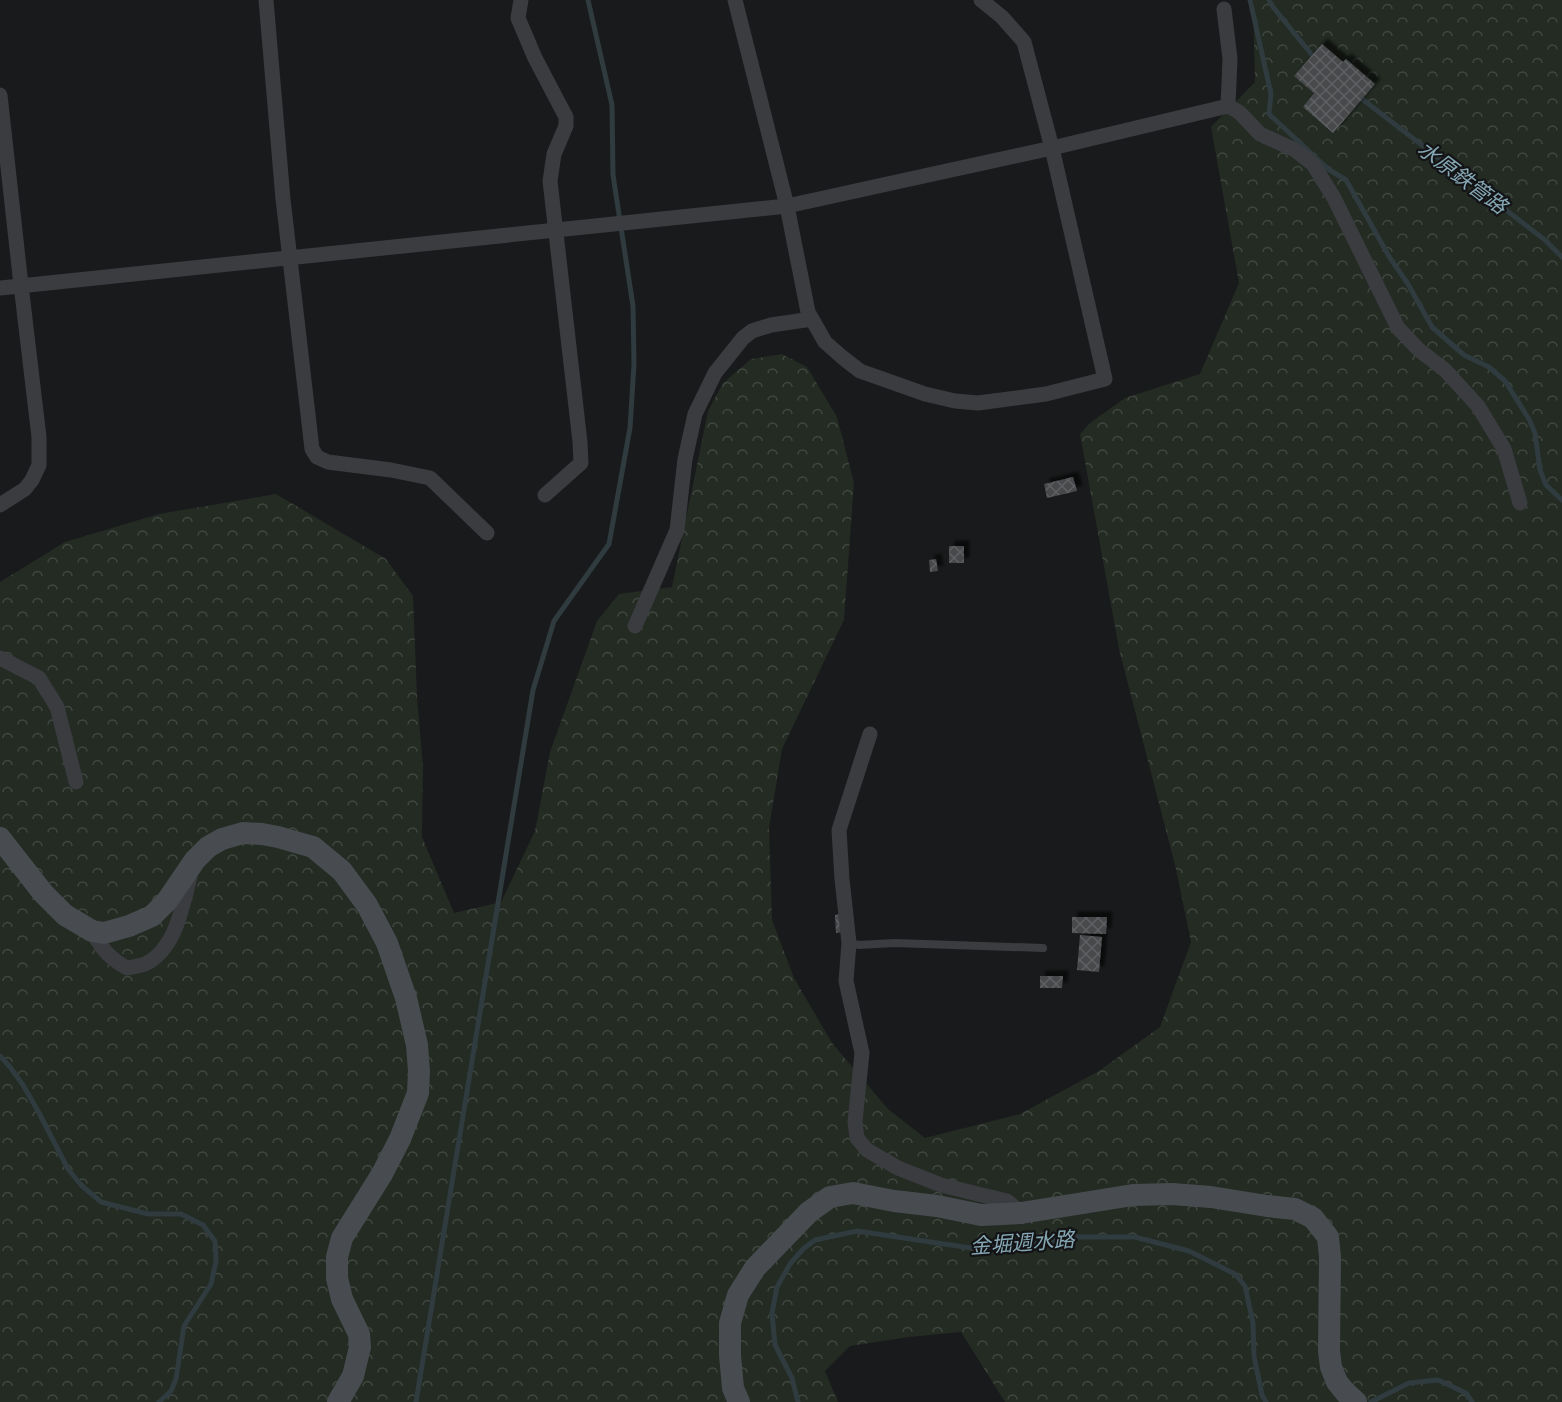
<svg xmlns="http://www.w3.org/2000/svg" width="1562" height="1402" font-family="'Open Sans','Noto Sans JP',sans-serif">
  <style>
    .forest { fill: url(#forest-crowns) }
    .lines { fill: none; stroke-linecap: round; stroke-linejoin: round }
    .stream { stroke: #2f3b3f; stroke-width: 5 }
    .building { fill: url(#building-cross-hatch); filter: url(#shadow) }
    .lane { stroke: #3a3c40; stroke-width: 8 }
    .street { stroke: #3a3c40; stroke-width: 15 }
    .secondary { stroke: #484c50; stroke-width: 22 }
    .labels { text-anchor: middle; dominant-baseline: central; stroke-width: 4.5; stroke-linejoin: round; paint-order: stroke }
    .water-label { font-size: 21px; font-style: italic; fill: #85a7b4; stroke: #141416 }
  </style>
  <defs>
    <pattern id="forest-crowns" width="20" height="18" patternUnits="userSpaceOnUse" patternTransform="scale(1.5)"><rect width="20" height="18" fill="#232b23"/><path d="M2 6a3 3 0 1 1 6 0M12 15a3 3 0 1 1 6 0" fill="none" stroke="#404741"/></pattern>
    <pattern id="building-cross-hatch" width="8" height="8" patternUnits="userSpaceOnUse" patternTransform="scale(1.5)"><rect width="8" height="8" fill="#46484b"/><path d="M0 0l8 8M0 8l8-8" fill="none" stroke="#5e6063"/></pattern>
    <filter id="shadow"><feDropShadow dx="5.5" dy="-5.5" stdDeviation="1.5" flood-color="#0009"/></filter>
  </defs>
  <rect width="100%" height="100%" fill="#191a1b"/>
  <polygon class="forest" points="1253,0 1562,0 1562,1402 1005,1402 961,1332 909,1337 850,1346 825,1371 838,1402 0,1402 0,582 65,542 159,514 276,494 386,559 413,596 417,697 423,766 422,837 454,913 501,902 535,831 550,752 597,621 619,594 672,587 708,411 723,383 751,359 782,354 807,367 837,417 854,483 844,620 782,749 769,828 772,920 794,978 832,1043 888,1109 925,1138 1020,1114 1099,1071 1160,1027 1191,942 1176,869 1119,649 1080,434 1090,423 1125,398 1200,374 1239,283 1211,127 1255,82"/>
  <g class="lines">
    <g class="stream">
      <polyline points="1250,0 1271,94 1269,114 1328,169 1346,180 1390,258 1408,284 1432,327 1464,355 1489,367 1505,381 1529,419 1535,433 1540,470 1546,485 1562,500"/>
      <polyline points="1269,0 1273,7 1312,55"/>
      <polyline points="1362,99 1545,240 1562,257"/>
      <polyline points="0,1056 10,1067 23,1085 38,1111 68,1169 81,1185 101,1202 148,1214 181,1214 203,1225 215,1241 216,1261 211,1284 184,1326 176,1379 171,1391 159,1402"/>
      <polyline points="416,1402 533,690 554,621 609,544 630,428 634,364 633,306 613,175 612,105 588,0"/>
      <polyline points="798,1402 792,1378 775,1345 772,1313 777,1287 790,1264 803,1249 815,1240 857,1231 971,1248 1032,1245 1073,1237 1135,1237 1189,1251 1235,1274 1245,1286 1253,1323 1254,1356 1262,1395 1266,1402"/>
      <polyline points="1371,1402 1409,1383 1438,1380 1466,1393 1472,1402"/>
    </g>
  </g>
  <g class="building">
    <polygon points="1322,44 1343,62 1346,59 1375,84 1333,133 1303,107 1314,93 1294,76"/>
    <polygon points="1073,477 1077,491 1047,498 1044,484"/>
    <rect x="949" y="546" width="15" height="17"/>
    <polygon points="936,559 938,571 930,572 929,560"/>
    <polygon points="841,914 843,932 836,933 835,915"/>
    <polygon points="1072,917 1107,917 1106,934 1072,933"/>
    <polygon points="1080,935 1102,937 1099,972 1077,970"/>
    <polygon points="1040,976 1063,976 1062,988 1040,988"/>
  </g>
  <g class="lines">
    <polyline class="lane" points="849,943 859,945 895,943 1043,948"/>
    <g class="street">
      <polyline points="266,0 283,199 312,449 317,457 328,462 391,470 430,478 487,533"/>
      <polyline points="521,0 518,18 535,58 566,117 566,126 554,154 550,181 580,442 581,463 545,495"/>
      <polyline points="735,0 787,206 808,312 825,342 842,357 860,371 925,394 955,401 978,403 1046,394 1105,379 1052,148 1024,42 1002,17 981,0"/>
      <polyline points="1224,9 1230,59 1228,106 1239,112 1260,134 1295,150 1313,164 1334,198 1398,328 1419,350 1445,370 1478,406 1504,449 1520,503"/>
      <polyline points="0,95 21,285 39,437 39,465 32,480 25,489 0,505"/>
      <polyline points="0,288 787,206 1052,148 1228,106"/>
      <polyline points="635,626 677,530 685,459 695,414 715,373 743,338 752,331 771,325 812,319"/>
      <polyline points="0,658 39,678 57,707 76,782"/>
      <polyline points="870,734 839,830 842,879 849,943 846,981 862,1053 855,1122 857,1138 867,1150 898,1168 941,1185 1007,1201 1021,1213"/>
      <path d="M92 931C102 949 109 958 127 968 133 967 140 966 145 964 176 949 182 907 190 877"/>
    </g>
    <g class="secondary">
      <polyline points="0,838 43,893 65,915 92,931 104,933 129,926 152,916 167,901 195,860 208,847 222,839 243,833 262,834 278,837 313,847 342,871 367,905 387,943 406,998 417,1045 419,1071 418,1093 400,1139 382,1174 342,1238 337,1257 337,1278 342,1299 359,1334 360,1347 353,1376 338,1402"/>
      <polyline points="739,1402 733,1388 730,1355 730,1323 738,1295 755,1268 809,1212 830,1197 853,1193 894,1201 937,1206 981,1215 1021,1213 1133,1195 1172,1194 1211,1197 1267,1206 1295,1209 1313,1218 1328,1237 1330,1257 1329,1351 1331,1367 1337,1382 1345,1392 1356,1402"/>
    </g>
  </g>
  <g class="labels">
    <g class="water-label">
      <text transform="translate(1463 177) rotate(37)">水原鉄管路</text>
      <text transform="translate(1022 1242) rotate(-4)">金堀週水路</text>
    </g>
  </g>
</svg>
